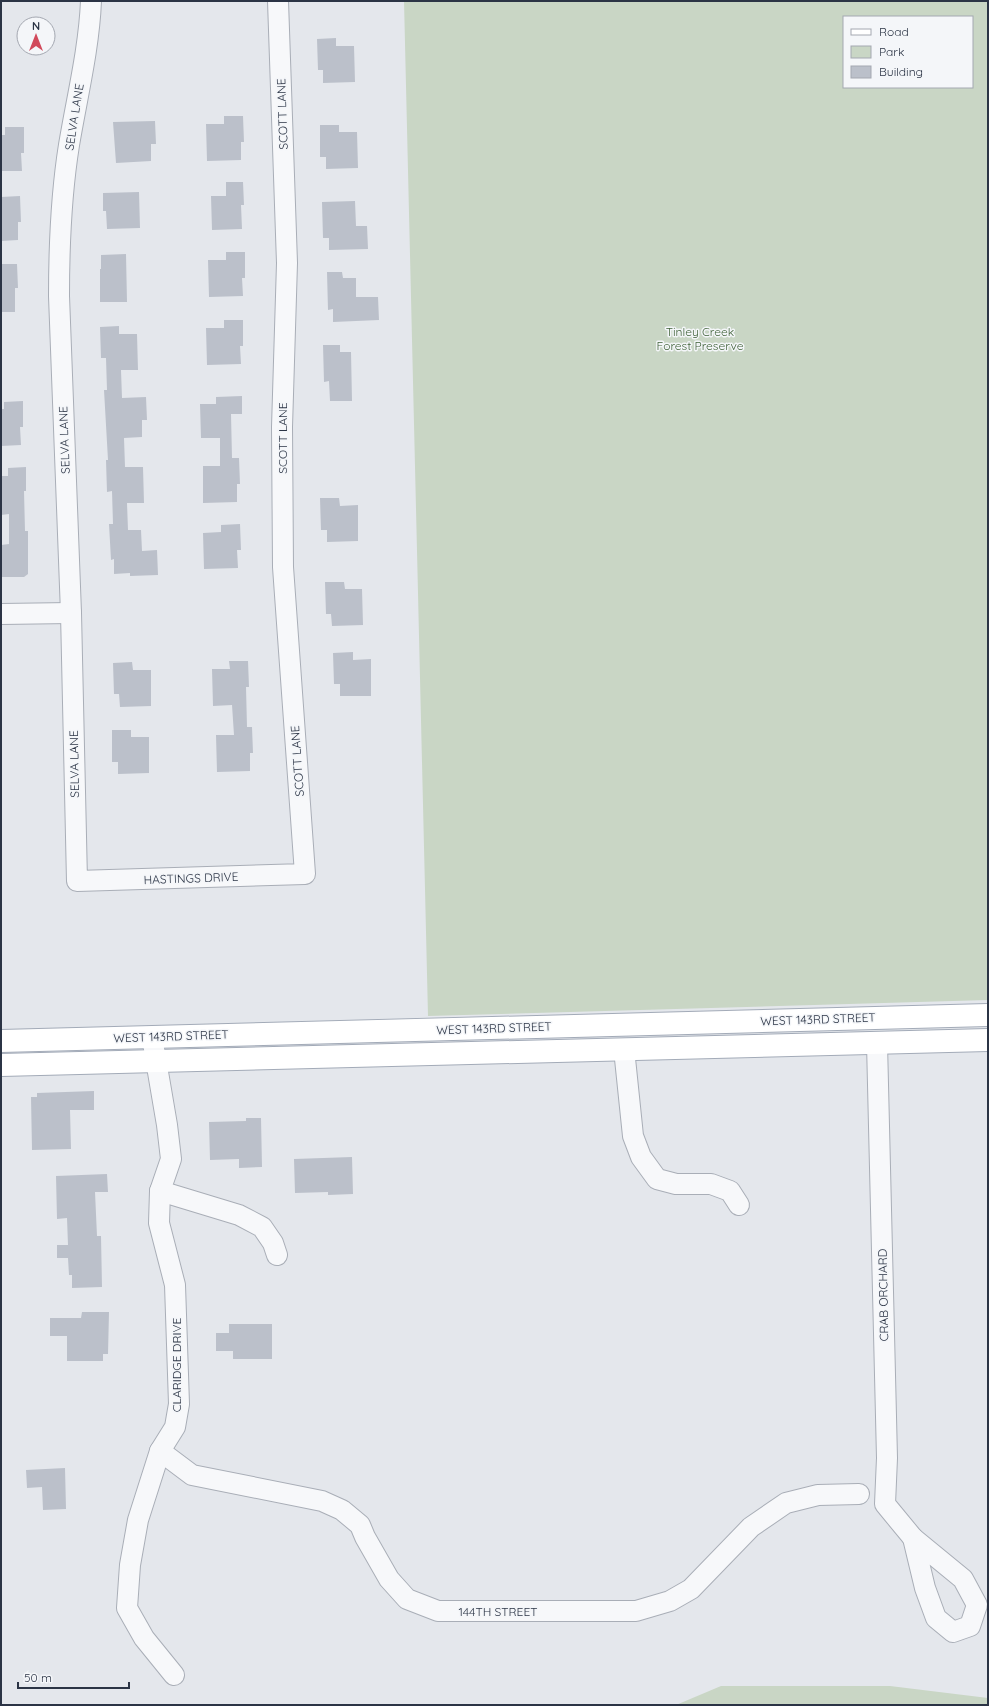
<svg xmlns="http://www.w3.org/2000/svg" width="989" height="1706" font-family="Quicksand,sans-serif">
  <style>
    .green { fill: #c9d6c5; fill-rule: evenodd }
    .building { fill: #bbc0ca }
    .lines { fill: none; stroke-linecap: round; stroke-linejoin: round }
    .minor-casing { stroke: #a9aeb7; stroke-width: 22 }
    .major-casing { stroke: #a3abb8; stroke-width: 24 }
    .minor { stroke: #f7f8fa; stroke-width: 20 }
    .major { stroke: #fff; stroke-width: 22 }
    .labels { text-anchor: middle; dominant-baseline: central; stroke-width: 3; stroke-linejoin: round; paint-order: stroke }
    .street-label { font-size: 12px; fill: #2b3445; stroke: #f4f6f9 }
    .park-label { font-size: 12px; fill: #3f6138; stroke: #f4f6f9 }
  </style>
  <rect width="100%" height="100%" fill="#e4e7ec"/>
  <g class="green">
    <path d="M404 1H988V1000L428 1016ZM844 17H972V87H844Z"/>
    <polygon points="721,1686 890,1686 988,1698 988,1705 676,1705"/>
  </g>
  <g class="building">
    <polygon points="336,38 336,46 354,46 355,82 323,83 323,70 318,70 317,39"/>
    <polygon points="224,116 243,116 244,142 241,142 241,160 207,161 206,124 224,124"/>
    <polygon points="155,121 156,144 151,144 151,161 116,163 113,122"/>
    <polygon points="320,125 339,125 339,132 357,132 358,168 326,169 326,157 320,157"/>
    <polygon points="5,127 24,127 24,153 21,153 22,171 1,171 1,135 5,135"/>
    <polygon points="226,182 243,182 244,205 241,205 242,229 212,230 211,196 226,196"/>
    <polygon points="139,192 140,228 107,229 106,211 103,211 103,193"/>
    <polygon points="20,196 21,222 18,222 18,240 1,241 1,197"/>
    <polygon points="355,201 356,226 367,226 368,249 329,250 329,238 323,238 322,202"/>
    <polygon points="226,252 245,252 245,278 242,278 243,296 209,297 208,260 226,260"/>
    <polygon points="126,254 127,302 100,302 100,269 101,269 101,255"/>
    <polygon points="1,264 17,264 18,288 15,288 15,312 1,312"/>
    <polygon points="327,272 342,272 343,278 356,278 356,297 378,297 379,320 333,322 333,309 328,310"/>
    <polygon points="224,320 243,320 243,346 240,346 241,364 207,365 206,328 224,328"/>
    <polygon points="119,326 119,334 137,334 138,370 121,370 122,398 146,397 147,420 142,420 142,437 124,438 125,467 143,467 144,503 127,503 128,530 141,530 142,551 157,550 158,575 130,576 130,573 114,574 114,559 111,560 109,524 113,524 112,491 107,492 106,460 108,460 104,390 107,390 106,358 101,358 100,327"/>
    <polygon points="323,345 340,345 340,352 351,352 352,401 330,401 329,381 324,382"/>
    <polygon points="242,396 242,414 231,414 232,458 239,458 240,484 237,484 237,502 203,503 203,466 220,466 220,438 201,438 200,404 216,404 216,397"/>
    <polygon points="23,401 23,427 20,427 21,445 1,446 1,409 4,409 4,402"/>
    <polygon points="26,467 26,491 24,491 25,531 28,531 28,574 24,577 1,577 1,545 9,544 9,514 1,515 1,476 8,476 8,468"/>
    <polygon points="320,498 339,498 340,506 358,505 358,541 327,542 327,530 321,530"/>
    <polygon points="240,524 241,550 237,550 238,568 204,569 203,533 221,532 221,525"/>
    <polygon points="325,582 344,582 345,589 362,589 363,625 332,626 331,614 326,614"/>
    <polygon points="353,652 353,660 371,659 371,696 340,696 340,684 334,684 333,653"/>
    <polygon points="229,661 248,661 249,687 246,687 247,727 252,727 253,753 250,753 250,771 217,772 216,735 234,735 232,705 213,706 212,669 230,669"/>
    <polygon points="132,662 133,670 151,670 151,706 120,707 119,694 114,694 113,663"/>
    <polygon points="112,730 131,730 131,737 149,737 149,773 118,774 118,762 112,762"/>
    <polygon points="94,1091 94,1110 70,1110 71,1149 32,1150 31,1097 37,1097 37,1093"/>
    <polygon points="246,1118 261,1118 262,1167 239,1168 239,1159 210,1160 209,1122 246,1121"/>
    <polygon points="352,1157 353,1194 328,1195 328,1192 295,1193 294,1159"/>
    <polygon points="107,1174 108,1192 95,1192 97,1236 101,1236 102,1287 72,1288 72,1275 69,1275 68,1258 57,1258 57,1245 68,1245 67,1218 57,1219 56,1176"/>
    <polygon points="82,1312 109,1312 108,1354 103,1354 103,1361 67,1361 67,1336 50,1336 50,1318 81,1318"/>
    <polygon points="229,1324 272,1324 272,1359 233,1359 233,1351 216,1351 216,1333 229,1333"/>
    <polygon points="65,1468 66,1509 43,1510 42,1487 27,1488 26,1470"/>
  </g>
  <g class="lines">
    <g class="minor-casing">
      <g id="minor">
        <path d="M91 1C89 49 77 97 69 145 61 195 59 245 59 296L71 613 77 881 305 874 283 567 282 427 287 263 278 1"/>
        <polyline points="1,614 71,613"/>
        <polyline points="152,1037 167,1125 171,1159 160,1191 159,1223 175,1285 179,1404 175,1427 160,1451 138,1520 130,1565 127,1608 144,1638 174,1675"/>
        <polyline points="877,1043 887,1458 885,1504 913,1538"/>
        <polyline points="624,1049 633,1136 641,1157 657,1179 676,1184 711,1184 730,1191 739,1205"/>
        <polyline points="160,1191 239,1215 262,1227 273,1243 277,1255"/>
        <polyline points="160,1451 192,1475 322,1501 342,1510 360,1525 365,1537 389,1579 407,1599 438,1611 636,1611 670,1601 691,1589 751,1527 786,1503 818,1495 859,1494"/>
        <polygon points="913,1538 963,1579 977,1605 970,1626 953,1632 936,1618 925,1588"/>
      </g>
    </g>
    <g class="major-casing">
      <g id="major">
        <polyline points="1,1041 988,1015"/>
        <polyline points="1,1065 988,1040"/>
      </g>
    </g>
    <use href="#minor" class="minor"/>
    <use href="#major" class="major"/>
  </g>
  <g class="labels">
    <g class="street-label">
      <text transform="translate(282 114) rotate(-92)">SCOTT LANE</text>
      <text transform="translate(74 117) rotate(-81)">SELVA LANE</text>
      <text transform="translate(282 438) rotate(-90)">SCOTT LANE</text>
      <text transform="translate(64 440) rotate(-92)">SELVA LANE</text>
      <text transform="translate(297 761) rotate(-94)">SCOTT LANE</text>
      <text transform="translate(74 764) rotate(-91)">SELVA LANE</text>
      <text transform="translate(191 878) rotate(-2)">HASTINGS DRIVE</text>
      <text transform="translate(818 1019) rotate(-2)">WEST 143RD STREET</text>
      <text transform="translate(494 1028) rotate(-2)">WEST 143RD STREET</text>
      <text transform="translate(171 1036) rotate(-2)">WEST 143RD STREET</text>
      <text transform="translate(883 1295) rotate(-91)">CRAB ORCHARD</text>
      <text transform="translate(176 1365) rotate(-90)">CLARIDGE DRIVE</text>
      <text x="498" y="1611">144TH STREET</text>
    </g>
    <g class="park-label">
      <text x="700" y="331">Tinley Creek<tspan x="700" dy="14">Forest Preserve</tspan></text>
    </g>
  </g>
  <rect width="989" height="1706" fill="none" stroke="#2b3445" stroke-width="4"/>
  <rect x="843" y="16" width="130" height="72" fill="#f4f6f9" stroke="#a4a8b1"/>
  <rect x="851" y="29" width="20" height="6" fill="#ffffff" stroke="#a4a8b1"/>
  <text x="879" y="36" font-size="12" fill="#2b3445">Road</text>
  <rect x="851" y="46" width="20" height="12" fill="#c9d6c5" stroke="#a4a8b1"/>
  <text x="879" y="56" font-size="12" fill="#2b3445">Park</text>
  <rect x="851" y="66" width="20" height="12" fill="#bbc0ca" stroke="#a4a8b1"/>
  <text x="879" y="76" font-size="12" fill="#2b3445">Building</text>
  <g transform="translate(36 36)"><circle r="19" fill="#f4f6f9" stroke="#a4a8b1"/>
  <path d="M0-3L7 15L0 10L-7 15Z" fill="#d1495b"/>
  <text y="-6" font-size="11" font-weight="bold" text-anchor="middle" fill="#2b3445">N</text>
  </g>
  <path d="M18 1682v6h111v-6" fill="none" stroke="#2b3445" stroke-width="2"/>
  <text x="24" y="1682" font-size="12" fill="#2b3445" stroke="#f4f6f9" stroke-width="3" paint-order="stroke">50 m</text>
</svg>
